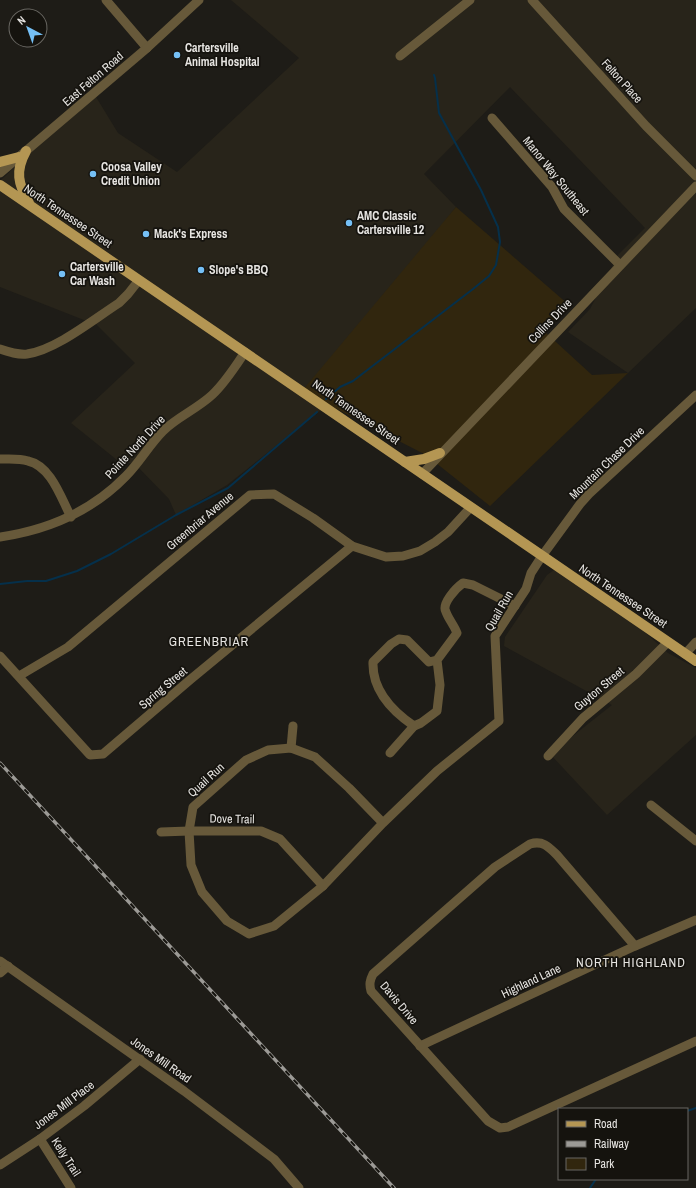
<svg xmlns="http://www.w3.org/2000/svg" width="696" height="1188" font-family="'Archivo Narrow',sans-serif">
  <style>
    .built { fill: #28241a }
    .green { fill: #31260e }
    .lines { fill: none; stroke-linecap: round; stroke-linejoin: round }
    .stream { stroke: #05304b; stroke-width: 2 }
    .minor { stroke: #67593a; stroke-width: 9 }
    .major { stroke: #b49653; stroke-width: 10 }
    .rail-casing { stroke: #9c9a96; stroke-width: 3.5 }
    .rail { stroke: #15130e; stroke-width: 2; stroke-dasharray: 6; stroke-linecap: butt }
    .poi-dot { fill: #75c0f6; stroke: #15130e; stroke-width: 1.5 }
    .labels { text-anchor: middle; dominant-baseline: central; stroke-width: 3.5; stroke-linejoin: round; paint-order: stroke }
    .poi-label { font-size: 12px; font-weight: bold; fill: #e6e4e1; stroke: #15130e; text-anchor: start }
    .street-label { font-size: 12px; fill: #e6e4e1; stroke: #15130e }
    .neighbourhood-label { font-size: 13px; letter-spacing: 1px; fill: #e6e4e1; stroke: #15130e }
  </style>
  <rect width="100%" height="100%" fill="#1e1c17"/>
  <g class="built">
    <polygon points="231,0 696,0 696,308 628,373 568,332 590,309 618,255 645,228 510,87 424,174 456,207 310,396 325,407 227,485 176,515 169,499 136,465 117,460 71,423 135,363 92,320 89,322 0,287 0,181 93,92 118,133 177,172 299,58"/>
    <polygon points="558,567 621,611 668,653 696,668 696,735 607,815 550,754 612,705 504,646 505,637 547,575"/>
  </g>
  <polygon class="green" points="456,207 569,305 544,331 592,375 628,373 490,506 426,455 302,391"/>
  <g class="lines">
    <g class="stream">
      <polyline points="326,399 340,387 353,381 473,289 489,276 496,265 500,242 498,227 481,190 439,113 435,78 434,75"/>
      <polyline points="0,584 27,581 46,581 77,571 111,554 176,515 228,488 317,412"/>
      <polyline points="687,1111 696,1108"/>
      <polyline points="590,1188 596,1179"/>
    </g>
    <g class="minor">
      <polyline points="106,0 147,48"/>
      <polyline points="532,0 646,126 696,176"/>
      <polyline points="400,56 470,0"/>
      <polyline points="492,118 552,187 564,209 620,265"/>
      <polyline points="0,173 147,48 199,0"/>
      <path d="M0 349C9 352 18 355 27 354 56 350 94 319 119 303L128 294 139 280"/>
      <path d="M0 459C9 459 19 458 28 461 51 466 61 498 71 517"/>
      <polyline points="422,474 696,186"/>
      <path d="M0 537C48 530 92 511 126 476 140 462 149 445 163 431 177 417 197 409 212 395 225 383 235 367 245 352"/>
      <polyline points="685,654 696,642"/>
      <polyline points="0,656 90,755 103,754 191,679 352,546"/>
      <path d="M437 660 440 685 437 711 421 723 414 726C392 711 372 690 373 662L391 644 399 639 407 640 429 662 437 660 457 633C454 625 449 620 446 612 441 604 456 588 463 583L473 585 515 606"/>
      <polyline points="19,676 68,647 250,495 274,494 313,518 352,546 386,557 403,556 420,551 435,542 448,532 471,507"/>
      <polyline points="291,748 293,726"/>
      <polyline points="390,753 414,726"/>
      <polyline points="548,756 583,718 636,674 668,642"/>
      <polyline points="651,805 696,841"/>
      <polyline points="383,823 349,788 315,757 291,748 268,750 246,760 193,807 189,831 191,865 202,892 227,921 249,934 274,926 323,886 383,823 437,771 499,721 495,636 526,589 531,573 542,556 580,504 589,494 696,395"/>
      <polyline points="161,832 189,831 261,831 280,839 323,886"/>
      <path d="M635 946 557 855C549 847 543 840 530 844L495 867 373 974C370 980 369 984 371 991L488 1121 500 1128 508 1127 696 1041"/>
      <polyline points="0,961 184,1091 274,1159 299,1188"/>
      <polyline points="0,973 8,966"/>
      <polyline points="420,1046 635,946 696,920"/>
      <polyline points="40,1139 71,1188"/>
      <polyline points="0,1165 40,1139 84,1106 140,1059"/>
    </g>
    <g class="major">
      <path d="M26 151C15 171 18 184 29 203"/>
      <polyline points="0,162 19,157"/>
      <polyline points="0,185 696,661"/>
      <polyline points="405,462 424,459 440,453"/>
    </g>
    <g class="rail-casing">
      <polyline id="rail" points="0,763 394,1188"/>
    </g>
    <use href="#rail" class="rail"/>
  </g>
  <g class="poi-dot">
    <circle cx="177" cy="55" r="4"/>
    <circle cx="93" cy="174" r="4"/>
    <circle cx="349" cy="223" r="4"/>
    <circle cx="146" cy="234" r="4"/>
    <circle cx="201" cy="270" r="4"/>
    <circle cx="62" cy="274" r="4"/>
  </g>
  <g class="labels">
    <g class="poi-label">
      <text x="185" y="48">Cartersville<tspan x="185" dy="14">Animal Hospital</tspan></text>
      <text x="101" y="167">Coosa Valley<tspan x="101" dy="14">Credit Union</tspan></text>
      <text x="357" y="216">AMC Classic<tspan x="357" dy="14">Cartersville 12</tspan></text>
      <text x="154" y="234">Mack's Express</text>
      <text x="70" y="267">Cartersville<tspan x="70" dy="14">Car Wash</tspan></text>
      <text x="209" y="270">Slope's BBQ</text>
    </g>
    <g class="street-label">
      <text transform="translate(93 79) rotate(-41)">East Felton Road</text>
      <text transform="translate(622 81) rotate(48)">Felton Place</text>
      <text transform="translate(556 176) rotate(51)">Manor Way Southeast</text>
      <text transform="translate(68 216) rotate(34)">North Tennessee Street</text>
      <text transform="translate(550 321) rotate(-46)">Collins Drive</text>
      <text transform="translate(356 412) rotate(35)">North Tennessee Street</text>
      <text transform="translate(135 447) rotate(-47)">Pointe North Drive</text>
      <text transform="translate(607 463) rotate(-44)">Mountain Chase Drive</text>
      <text transform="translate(200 521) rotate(-40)">Greenbriar Avenue</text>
      <text transform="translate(623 596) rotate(34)">North Tennessee Street</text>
      <text transform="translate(499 611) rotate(-60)">Quail Run</text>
      <text transform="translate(163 688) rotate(-40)">Spring Street</text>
      <text transform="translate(599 689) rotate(-40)">Guyton Street</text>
      <text transform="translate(206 780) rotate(-42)">Quail Run</text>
      <text transform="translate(232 819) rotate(1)">Dove Trail</text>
      <text transform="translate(531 981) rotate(-25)">Highland Lane</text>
      <text transform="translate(399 1003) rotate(50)">Davis Drive</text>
      <text transform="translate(161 1060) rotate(35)">Jones Mill Road</text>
      <text transform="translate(64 1105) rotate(-37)">Jones Mill Place</text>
      <text transform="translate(66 1157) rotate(57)">Kelly Trail</text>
    </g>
    <g class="neighbourhood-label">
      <text x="209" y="641">GREENBRIAR</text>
      <text x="631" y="962">NORTH HIGHLAND</text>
    </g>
  </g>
  <rect x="558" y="1108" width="130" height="72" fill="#15130e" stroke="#696762"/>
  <rect x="566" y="1121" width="20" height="6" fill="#b49653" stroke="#696762"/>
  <text x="594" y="1128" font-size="12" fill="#e6e4e1">Road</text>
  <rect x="566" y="1141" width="20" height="6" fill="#9c9a96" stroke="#696762"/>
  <text x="594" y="1148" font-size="12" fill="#e6e4e1">Railway</text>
  <rect x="566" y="1158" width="20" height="12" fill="#31260e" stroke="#696762"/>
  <text x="594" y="1168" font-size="12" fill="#e6e4e1">Park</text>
  <g transform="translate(28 28) rotate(319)"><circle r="19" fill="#15130e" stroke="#696762"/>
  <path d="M0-3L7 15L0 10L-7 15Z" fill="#75c0f6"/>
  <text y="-6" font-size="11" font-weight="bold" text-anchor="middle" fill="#e6e4e1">N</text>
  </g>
</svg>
